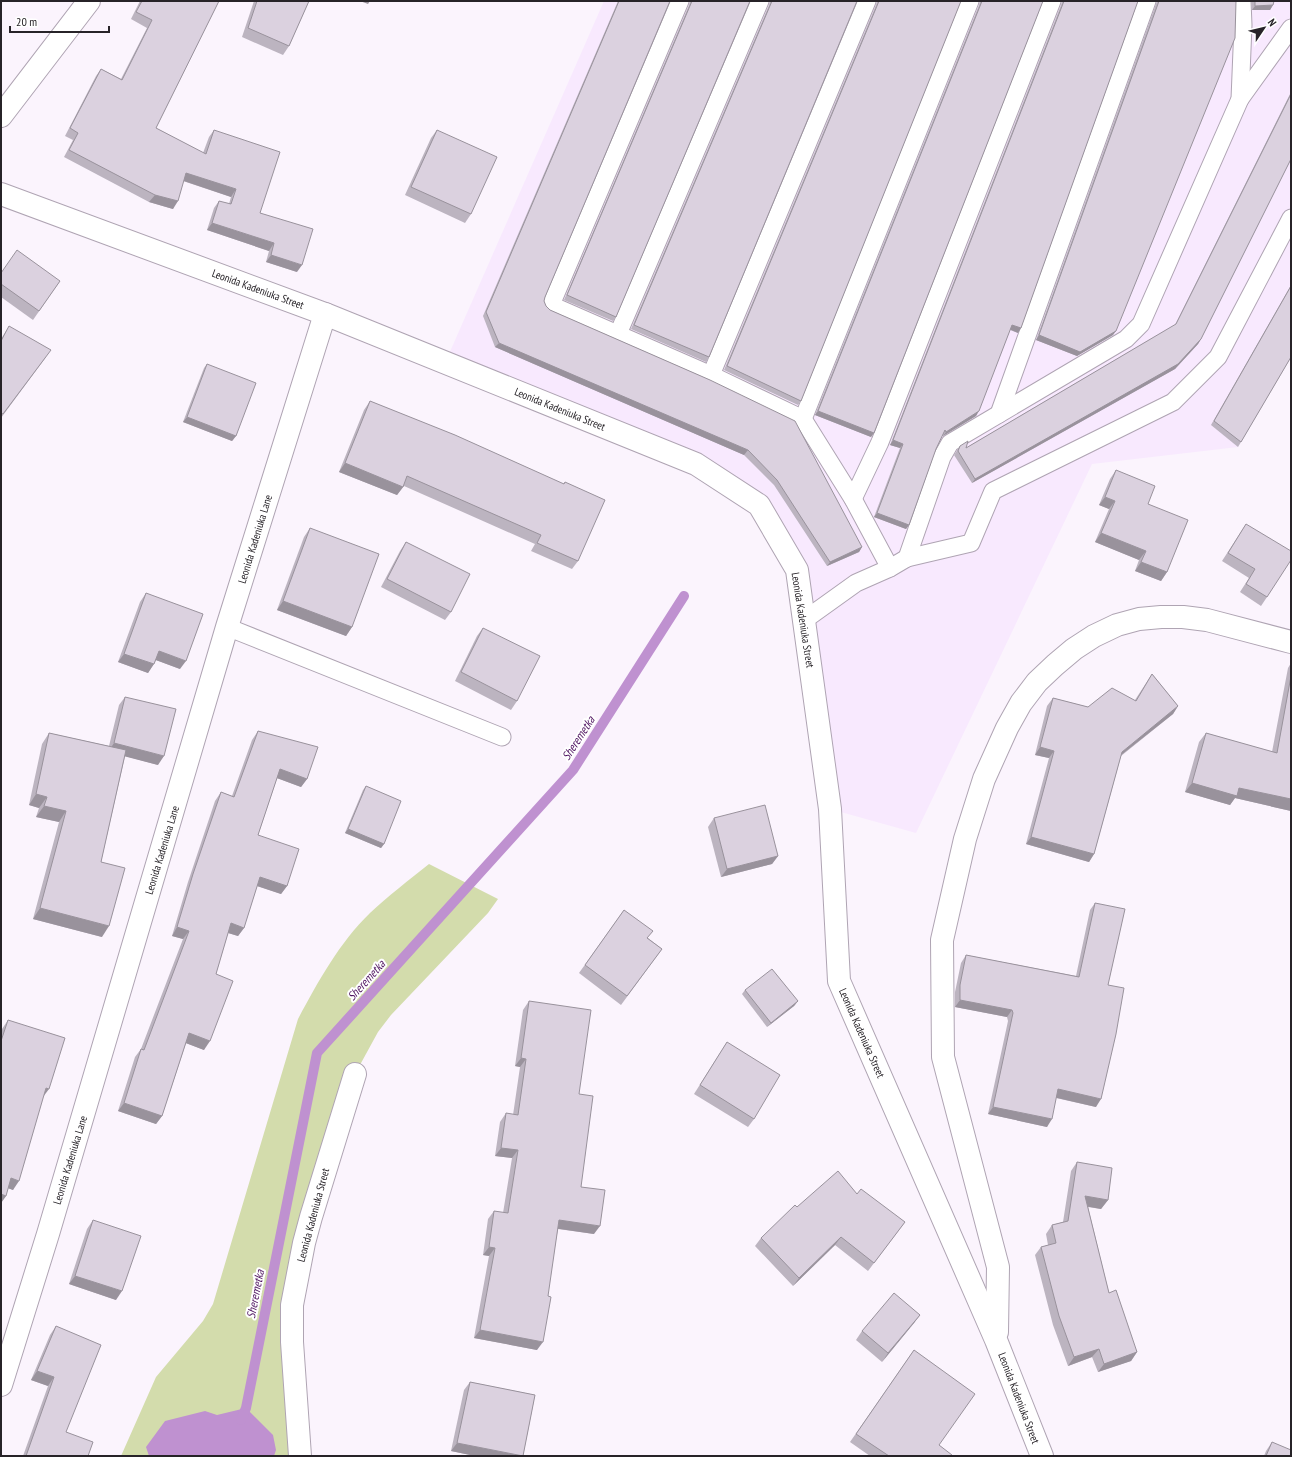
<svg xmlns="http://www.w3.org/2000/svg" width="1292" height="1457" font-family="'PT Sans Narrow',sans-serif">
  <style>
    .built { fill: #f8e9fe }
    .green { fill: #d3dcac }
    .water { fill: #bf91d0 }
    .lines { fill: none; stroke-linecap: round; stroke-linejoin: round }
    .stream { stroke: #bf91d0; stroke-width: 10 }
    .service-casing { stroke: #afa4b3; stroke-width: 19 }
    .minor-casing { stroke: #afa4b3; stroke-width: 24 }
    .service { stroke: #fff; stroke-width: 17 }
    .minor { stroke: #fff; stroke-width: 22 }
    .wall { fill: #bcb4c0 }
    .shaded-wall { fill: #99929c }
    .building { fill: #dbd1df; stroke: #99929c }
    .labels { text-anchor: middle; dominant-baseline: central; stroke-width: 4; stroke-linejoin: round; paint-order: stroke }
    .street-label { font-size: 11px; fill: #272328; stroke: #fff }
    .water-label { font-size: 12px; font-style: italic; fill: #4e1360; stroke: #fff }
  </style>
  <rect width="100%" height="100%" fill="#fbf4fd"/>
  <polygon class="built" points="604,1 1291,1 1291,356 1238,447 1092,464 916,833 830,809 797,570 759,505 696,464 445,363"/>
  <path class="green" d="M429 864 498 899 488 913 391 1015 378 1032 355 1074 304 1243 300 1456H121L156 1377 203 1321 213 1304 298 1019C318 982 339 943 370 913 388 896 409 880 429 864Z"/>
  <polygon class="water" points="246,1408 273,1435 276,1450 274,1456 149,1456 146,1447 165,1421 205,1411 217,1415"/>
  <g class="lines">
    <polyline class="stream" points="241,1420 246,1408 317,1053 573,770 684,596"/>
    <g class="service-casing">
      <g id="service">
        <polyline points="680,1 551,305 711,375 803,419 853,499 890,568"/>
        <polyline points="1240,99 1291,28"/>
        <polyline points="618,334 760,1"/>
        <polyline points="711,375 867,1"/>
        <polyline points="999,414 1147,1"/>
        <polyline points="803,419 970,1"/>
        <polyline points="853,499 880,442 1052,1"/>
        <polyline points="907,558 942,457 950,443 1126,339 1141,324 1240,99 1243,25 1242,1"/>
        <polyline points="803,621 856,583 890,568 907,558 971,543 993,491 1173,402 1218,357 1291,218"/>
        <polyline points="227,627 502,737"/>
      </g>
    </g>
    <g class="minor-casing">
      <g id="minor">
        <polyline points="1,116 89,1"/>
        <polyline points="1,194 325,314 696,464 759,505 797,570 830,809 839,981 996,1340 1042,1456"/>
        <polyline points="997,1332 998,1267 943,1057 942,940 965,839 984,779 1007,728 1021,703 1037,682 1055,665 1074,649 1094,636 1117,625 1139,619 1161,617 1183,617 1207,620 1291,642"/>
        <polyline points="1,1385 48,1234 227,627 325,314"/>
        <polyline points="300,1456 292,1342 292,1305 304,1243 311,1217 355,1074"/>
      </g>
    </g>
    <use href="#service" class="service"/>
    <use href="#minor" class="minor"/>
  </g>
  <g class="wall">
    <polygon points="140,1 219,1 156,128 203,153 209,137 214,130 260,213 297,272 266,262 269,251 207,230 214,208 219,201 229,204 231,197 183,181 173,209 149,202 64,157 73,140 65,136 96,76 101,69 121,79 147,28 131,19"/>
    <polygon points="254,1 309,1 289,46 283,55 242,37"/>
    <polygon points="618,1 670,1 545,297 544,301 546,306 550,310 710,380 862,547 859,552 827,566 774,485 744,455 495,347 483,316"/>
    <polygon points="690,1 750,1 616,317 613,321 564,300 689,5"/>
    <polygon points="770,1 857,1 709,357 706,362 631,329 769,5"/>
    <polygon points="877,1 961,1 801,401 798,405 724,370 876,5"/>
    <polygon points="980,1 1043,1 871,437 815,415 979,5"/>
    <polygon points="1062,1 1138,1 1021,328 1018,333 1010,330 976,416 943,436 942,435 936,449 909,525 906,529 874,517 900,448 890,445 1061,5"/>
    <polygon points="1157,1 1236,1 1113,335 1077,356 1036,340 1156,4"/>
    <polygon points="1251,1 1274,1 1273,5 1270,10 1252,10"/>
    <polygon points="1291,92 1291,159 1201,339 1198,344 1175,369 972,483 954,455 960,446 966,448 1175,325"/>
    <polygon points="437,130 471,214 465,223 405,195 431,138"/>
    <polygon points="1,273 60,281 33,320 1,297"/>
    <polygon points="1291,285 1291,357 1238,447 1211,425"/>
    <polygon points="9,326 46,357 1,418 1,339"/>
    <polygon points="207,364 236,436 232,441 183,422 204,368"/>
    <polygon points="370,401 563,484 565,482 578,561 572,569 531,551 535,544 404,486 397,495 339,472 364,410"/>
    <polygon points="1116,470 1148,504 1167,572 1161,581 1135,571 1139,560 1095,542 1109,509 1099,505 1110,479"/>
    <polygon points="1246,524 1267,597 1261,606 1240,592 1249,578 1222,561"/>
    <polygon points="310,528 352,627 346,636 277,610 304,537"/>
    <polygon points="406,542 451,612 445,620 381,587 400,551"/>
    <polygon points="146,593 180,669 156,660 148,673 118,662 140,602"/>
    <polygon points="483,628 517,701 511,710 455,681 477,636"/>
    <polygon points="1291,663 1291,811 1235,798 1230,805 1185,792 1199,742 1206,733 1272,752 1288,668"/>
    <polygon points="1152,674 1178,706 1173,714 1121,756 1094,854 1089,862 1026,844 1049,758 1035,755 1047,706 1053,698 1088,707 1135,700"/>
    <polygon points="125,697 158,765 125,756 101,862 102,937 33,919 59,822 36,817 39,808 29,805 42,744 49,733 109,746 119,705"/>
    <polygon points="258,731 307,779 301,787 277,778 258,835 287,886 281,894 257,886 244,928 238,936 228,933 216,974 204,1050 186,1043 162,1116 156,1124 118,1111 135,1057 141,1049 183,939 172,936 188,882 215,801 221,792 232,796 252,740"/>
    <polygon points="366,786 384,844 381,848 345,833 363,790"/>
    <polygon points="714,818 778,856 772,864 721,877 708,827"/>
    <polygon points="1095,903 1108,985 1096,1107 1056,1098 1047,1127 988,1114 1008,1021 1007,1017 955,1007 955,992 961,963 966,955 1076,976 1090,910"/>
    <polygon points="624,910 648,938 662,949 621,1005 579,973"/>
    <polygon points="745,990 798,1001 794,1006 767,1027 742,994"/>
    <polygon points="529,1001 579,1094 581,1187 594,1234 558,1229 537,1350 474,1338 489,1256 483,1255 488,1219 494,1211 503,1213 512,1158 495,1156 500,1122 506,1113 513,1115 520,1067 515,1066 523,1010"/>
    <polygon points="8,1020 43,1097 13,1190 8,1188 6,1196 1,1203 1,1031 2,1029"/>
    <polygon points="727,1042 754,1119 748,1127 694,1094"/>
    <polygon points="1077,1162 1108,1200 1101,1209 1088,1207 1109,1293 1137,1352 1131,1361 1098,1372 1092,1357 1068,1366 1053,1325 1035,1255 1041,1247 1048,1245 1046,1234 1052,1225 1063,1222 1071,1171"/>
    <polygon points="857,1194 905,1222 868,1271 835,1245 793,1286 755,1246 761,1238 797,1207"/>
    <polygon points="93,1220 116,1300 69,1284 87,1229"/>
    <polygon points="920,1315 914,1323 882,1362 856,1340 862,1331"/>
    <polygon points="56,1326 66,1432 88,1456 23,1456 48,1386 31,1380 50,1335"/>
    <polygon points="914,1350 939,1445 951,1456 870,1456 850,1442"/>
    <polygon points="470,1382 535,1395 523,1456 475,1456 451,1451 464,1390"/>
    <polygon points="1272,1442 1291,1456 1264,1456 1266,1451"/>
  </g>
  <g class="shaded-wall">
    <polygon points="360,1 370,1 368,4"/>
    <polygon points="1273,5 1270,10 1252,10 1255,6"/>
    <polygon points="186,173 236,189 231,197 181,180"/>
    <polygon points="155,195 178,201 173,209 149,202"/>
    <polygon points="212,223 274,243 269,251 207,230"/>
    <polygon points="271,255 302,265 297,272 266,262"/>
    <polygon points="1012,325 1021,328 1018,333 1009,329"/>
    <polygon points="1116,331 1113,335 1077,356 1036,340 1039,335"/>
    <polygon points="1201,339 1198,344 1175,369 972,483 975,479"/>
    <polygon points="499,343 748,450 744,455 495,347"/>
    <polygon points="818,411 874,433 871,437 815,415"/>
    <polygon points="979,411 976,416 943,436 946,432"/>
    <polygon points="187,417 236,436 232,441 183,422"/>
    <polygon points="893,440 903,444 900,448 890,445"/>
    <polygon points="345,463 403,487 397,495 339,472"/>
    <polygon points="1105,497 1115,501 1109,509 1099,505"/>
    <polygon points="877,513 909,525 906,529 874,517"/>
    <polygon points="1101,533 1146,551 1139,560 1095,542"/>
    <polygon points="862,547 859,552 827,566 830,562"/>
    <polygon points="1141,562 1167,572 1161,581 1135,571"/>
    <polygon points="283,601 352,627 346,636 277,610"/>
    <polygon points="159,651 186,661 180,669 153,659"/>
    <polygon points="124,654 154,664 148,673 118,662"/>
    <polygon points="1178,706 1173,714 1116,759 1122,752"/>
    <polygon points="114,743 164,756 158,765 108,752"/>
    <polygon points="1040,747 1054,751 1049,758 1035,755"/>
    <polygon points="280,769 307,779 301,787 274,777"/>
    <polygon points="1192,783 1239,788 1291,799 1291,811 1235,798 1230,805 1185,792"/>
    <polygon points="36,794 47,797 39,808 29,805"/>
    <polygon points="44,806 66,811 59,822 36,817"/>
    <polygon points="348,829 384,844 381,848 345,833"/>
    <polygon points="1031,837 1094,854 1089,862 1026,844"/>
    <polygon points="778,856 772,864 721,877 727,869"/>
    <polygon points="260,877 287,886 281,894 254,885"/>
    <polygon points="40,908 109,926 102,937 33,919"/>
    <polygon points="231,923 244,928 238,936 225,932"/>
    <polygon points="177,927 189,931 183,939 172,936"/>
    <polygon points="960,1000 1012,1010 1007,1017 955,1007"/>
    <polygon points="798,1001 794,1006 767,1027 771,1023"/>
    <polygon points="189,1033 210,1041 204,1050 183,1042"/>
    <polygon points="521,1058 526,1059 520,1067 515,1066"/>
    <polygon points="46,1088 49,1089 43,1097"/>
    <polygon points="1058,1089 1101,1099 1096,1107 1053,1097"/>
    <polygon points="124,1103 162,1116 156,1124 118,1111"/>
    <polygon points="993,1107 1052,1119 1047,1127 988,1114"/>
    <polygon points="501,1148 518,1150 512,1158 495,1156"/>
    <polygon points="11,1178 19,1181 13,1190 5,1187"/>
    <polygon points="1,1194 6,1196 1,1203"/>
    <polygon points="1085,1196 1108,1200 1101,1209 1079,1205"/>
    <polygon points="559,1220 600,1226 594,1234 553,1228"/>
    <polygon points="841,1237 835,1245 793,1286 799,1278"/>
    <polygon points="489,1247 495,1248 489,1256 483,1255"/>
    <polygon points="75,1276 122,1291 116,1300 69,1284"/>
    <polygon points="920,1315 914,1323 882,1362 888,1353"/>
    <polygon points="480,1330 543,1342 537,1350 474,1338"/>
    <polygon points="1099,1349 1092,1357 1068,1366 1074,1357"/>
    <polygon points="1137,1352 1131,1361 1098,1372 1104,1364"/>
    <polygon points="37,1371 54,1377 48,1386 31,1380"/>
    <polygon points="457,1443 523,1456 475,1456 451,1451"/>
  </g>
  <g class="building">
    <polygon points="142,1 219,1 156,128 206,154 214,130 280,152 260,213 313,229 302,265 271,255 274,243 212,223 219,201 231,204 236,189 186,173 178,201 155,195 69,150 78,133 70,128 101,69 122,80 152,20 136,12"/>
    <polygon points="257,1 309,1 289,46 248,28"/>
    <polygon points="619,1 670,1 545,297 544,301 546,306 550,310 710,380 795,421 862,547 830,562 777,480 748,450 499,343 486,312"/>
    <polygon points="692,1 750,1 616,317 567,295"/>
    <polygon points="772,1 857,1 709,357 634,325"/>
    <polygon points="879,1 961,1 801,401 727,366"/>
    <polygon points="982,1 1043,1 874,433 818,411"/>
    <polygon points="1064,1 1138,1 1021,328 1012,325 979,411 946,432 945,430 936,449 909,525 877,513 903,444 893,440"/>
    <polygon points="1159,1 1236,1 1235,38 1116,331 1080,352 1039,335"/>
    <polygon points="1255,1 1274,1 1273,5 1255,6"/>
    <polygon points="1291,94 1291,159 1201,339 1178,364 975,479 958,451 960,446 968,441 966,448 1176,324"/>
    <polygon points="437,130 497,157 471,214 411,187"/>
    <polygon points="17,250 60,281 39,311 1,284 1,273"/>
    <polygon points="1291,286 1291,357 1241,442 1214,421"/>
    <polygon points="9,326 51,350 3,414 1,413 1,341"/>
    <polygon points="207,364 256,383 236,436 187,417"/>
    <polygon points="370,401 455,435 564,484 565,482 605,500 578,561 537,543 541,535 407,476 403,487 345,463"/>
    <polygon points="1116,470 1155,486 1148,504 1188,520 1167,572 1141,562 1146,551 1101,533 1115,501 1105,497"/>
    <polygon points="1246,524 1291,551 1291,560 1267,597 1246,584 1255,569 1228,553"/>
    <polygon points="310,528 379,554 352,627 283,601"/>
    <polygon points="406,542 470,574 451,612 387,579"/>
    <polygon points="146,593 203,614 186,661 159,651 154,664 124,654"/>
    <polygon points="483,628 540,656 517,701 461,672"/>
    <polygon points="1152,674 1178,706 1122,752 1094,854 1031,837 1054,751 1040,747 1053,698 1088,707 1112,688 1136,701"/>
    <polygon points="1291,676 1291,799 1239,788 1237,796 1192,783 1206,733 1277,753"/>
    <polygon points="125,697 176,709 164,756 114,743"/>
    <polygon points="258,731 318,747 307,779 280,769 258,835 299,849 287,886 260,877 244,928 231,923 216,974 233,981 210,1041 189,1033 162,1116 124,1103 141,1049 144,1050 189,931 177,927 193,874 221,792 234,797"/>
    <polygon points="49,733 126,750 101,862 125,868 109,926 40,908 66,811 44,806 47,797 36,794"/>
    <polygon points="366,786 401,801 384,844 348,829"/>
    <polygon points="765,805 778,856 727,869 714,818"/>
    <polygon points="1095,903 1125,909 1108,985 1124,988 1116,1034 1101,1099 1058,1089 1052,1119 993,1107 1013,1013 1012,1010 960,1000 960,985 966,955 1079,977"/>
    <polygon points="624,910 653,931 647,938 662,949 627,996 585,965"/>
    <polygon points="772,969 798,1001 771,1023 745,990"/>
    <polygon points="529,1001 591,1010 579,1094 593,1096 581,1187 605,1190 600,1226 559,1220 548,1296 551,1297 543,1342 480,1330 495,1248 489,1247 494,1211 508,1213 518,1150 501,1148 506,1113 518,1115 526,1059 521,1058"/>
    <polygon points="8,1020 65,1038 49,1089 46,1088 19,1181 11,1178 6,1196 1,1194 1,1041"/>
    <polygon points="727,1042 780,1075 754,1119 700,1085"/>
    <polygon points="1077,1162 1112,1168 1108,1200 1085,1196 1109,1293 1116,1290 1137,1352 1104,1364 1099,1349 1074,1357 1059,1316 1041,1247 1056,1243 1052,1225 1068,1221"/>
    <polygon points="838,1171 857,1194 861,1189 905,1222 874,1263 841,1237 799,1278 761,1238 795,1205 797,1207"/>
    <polygon points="93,1220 141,1236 122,1291 75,1276"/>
    <polygon points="894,1293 920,1315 888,1353 862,1331"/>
    <polygon points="56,1326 101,1345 66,1432 93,1442 88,1456 26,1456 54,1377 37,1371"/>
    <polygon points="914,1350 975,1394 939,1445 952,1455 951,1456 889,1456 856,1434"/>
    <polygon points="470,1382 535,1395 523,1456 457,1443"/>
    <polygon points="1272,1442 1291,1450 1291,1456 1266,1456"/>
  </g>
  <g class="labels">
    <g class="street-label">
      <text transform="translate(258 289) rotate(20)">Leonida Kadeniuka Street</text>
      <text transform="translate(560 409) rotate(22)">Leonida Kadeniuka Street</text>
      <text transform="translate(255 539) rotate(-73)">Leonida Kadeniuka Lane</text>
      <text transform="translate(803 620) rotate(81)">Leonida Kadeniuka Street</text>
      <text transform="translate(162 850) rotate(-73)">Leonida Kadeniuka Lane</text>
      <text transform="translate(862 1033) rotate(66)">Leonida Kadeniuka Street</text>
      <text transform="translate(70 1160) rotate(-73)">Leonida Kadeniuka Lane</text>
      <text transform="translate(313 1215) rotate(-75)">Leonida Kadeniuka Street</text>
      <text transform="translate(1019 1398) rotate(69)">Leonida Kadeniuka Street</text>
    </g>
    <g class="water-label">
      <text transform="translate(578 738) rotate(-57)">Sheremetka</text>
      <text transform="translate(366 980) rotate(-48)">Sheremetka</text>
      <text transform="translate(255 1294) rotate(-79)">Sheremetka</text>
    </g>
  </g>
  <rect width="1292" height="1457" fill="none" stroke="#272328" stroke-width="4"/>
  <g transform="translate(1264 28) rotate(55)" stroke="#ffffff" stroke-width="3" paint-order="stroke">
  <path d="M0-3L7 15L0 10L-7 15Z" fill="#272328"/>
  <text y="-6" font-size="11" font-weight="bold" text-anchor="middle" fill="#272328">N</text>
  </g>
  <path d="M10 26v6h99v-6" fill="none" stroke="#272328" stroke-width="2"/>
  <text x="16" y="26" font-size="12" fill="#272328" stroke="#ffffff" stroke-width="3" paint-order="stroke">20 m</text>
</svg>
